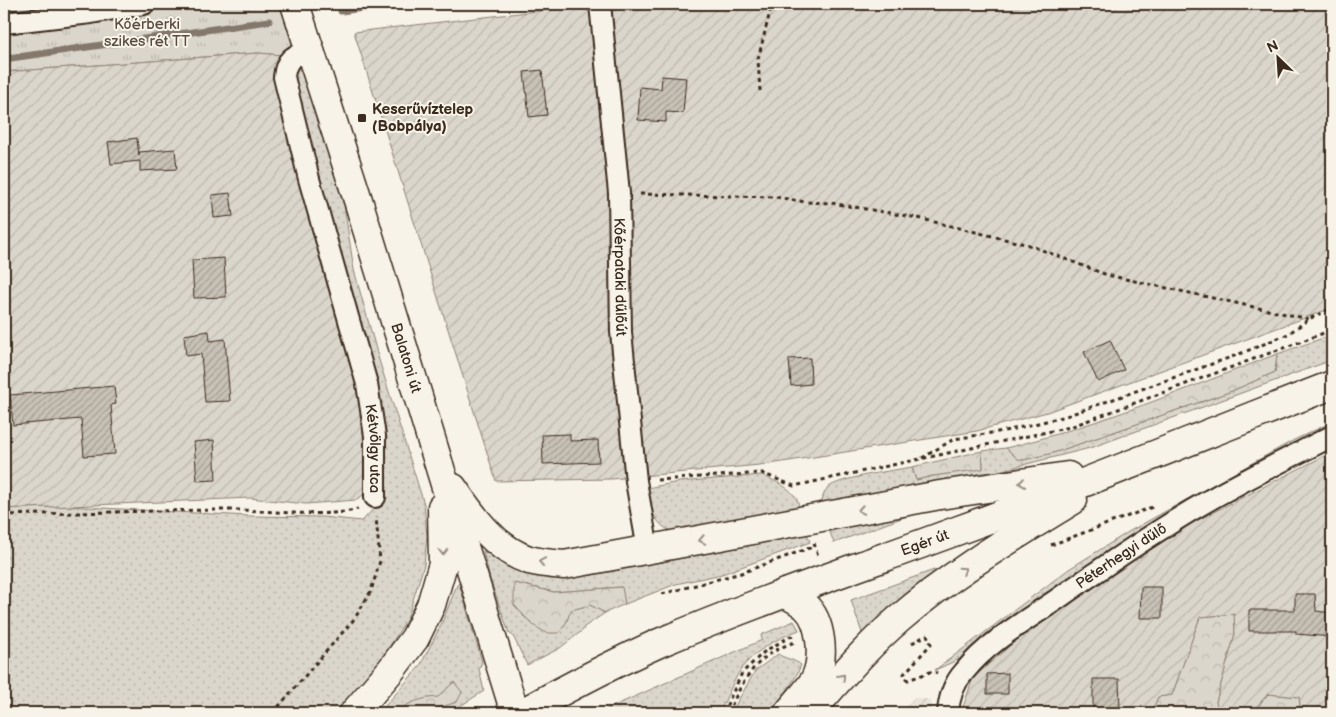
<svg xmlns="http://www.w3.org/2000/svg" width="1336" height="717" font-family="'Balsamiq Sans',sans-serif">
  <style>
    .industrial { fill: url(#industrial-furrows) }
    .grass { fill: url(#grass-dots); stroke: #8b8074 }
    .forest { fill: url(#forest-crowns); stroke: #8b8074 }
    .park { fill: url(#park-tufts); stroke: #8b8074 }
    .garden { fill: url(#garden-furrows); stroke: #8b8074 }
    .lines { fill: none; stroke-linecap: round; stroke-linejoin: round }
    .stream { stroke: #84786c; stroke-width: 7 }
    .building { fill: url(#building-hatch); stroke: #3b2a1e }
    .street-casing { stroke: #3b2a1e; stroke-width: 24 }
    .primary-casing { stroke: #3b2a1e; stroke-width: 31 }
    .path { stroke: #3b2a1e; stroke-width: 3; stroke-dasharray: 4 4; stroke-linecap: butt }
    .street { stroke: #f7f3e8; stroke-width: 20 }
    .primary { stroke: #f7f3e8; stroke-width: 28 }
    .oneway { stroke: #998e83 }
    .poi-dot { fill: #3b2a1e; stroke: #f7f3e8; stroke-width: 2 }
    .labels { text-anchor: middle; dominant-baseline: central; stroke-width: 4; stroke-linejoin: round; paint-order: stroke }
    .park-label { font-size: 15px; fill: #5b4c41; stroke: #f7f3e8 }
    .poi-label { font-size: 15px; font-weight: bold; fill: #3b2a1e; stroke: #f7f3e8; text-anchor: start }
    .street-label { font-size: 15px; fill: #3b2a1e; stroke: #f7f3e8 }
  </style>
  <defs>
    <pattern id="industrial-furrows" width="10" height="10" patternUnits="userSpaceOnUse" patternTransform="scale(1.25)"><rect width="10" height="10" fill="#e9e4d9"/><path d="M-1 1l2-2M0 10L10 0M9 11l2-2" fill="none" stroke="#c9c4ba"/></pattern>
    <pattern id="grass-dots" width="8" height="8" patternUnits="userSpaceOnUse" patternTransform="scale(1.25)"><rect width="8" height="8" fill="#dbd6cb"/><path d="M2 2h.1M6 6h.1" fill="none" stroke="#bdb8ae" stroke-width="1.8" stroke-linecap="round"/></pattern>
    <pattern id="forest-crowns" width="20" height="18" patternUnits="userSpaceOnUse" patternTransform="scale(1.25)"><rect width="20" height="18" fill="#dbd6cb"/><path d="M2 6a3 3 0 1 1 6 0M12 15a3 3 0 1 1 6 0" fill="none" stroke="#bdb8ae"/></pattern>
    <pattern id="park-tufts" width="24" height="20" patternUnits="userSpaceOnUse" patternTransform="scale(1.25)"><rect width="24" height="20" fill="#dbd6cb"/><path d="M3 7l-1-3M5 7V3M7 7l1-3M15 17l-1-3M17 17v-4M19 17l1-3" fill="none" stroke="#bdb8ae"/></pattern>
    <pattern id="garden-furrows" width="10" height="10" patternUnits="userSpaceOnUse" patternTransform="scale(1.25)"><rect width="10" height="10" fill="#dbd6cb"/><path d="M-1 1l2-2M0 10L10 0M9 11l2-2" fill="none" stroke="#bdb8ae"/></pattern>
    <pattern id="building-hatch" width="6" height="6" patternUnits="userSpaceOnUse" patternTransform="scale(1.25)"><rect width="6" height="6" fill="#c8c1b6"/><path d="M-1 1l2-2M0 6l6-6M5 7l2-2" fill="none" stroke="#a49d93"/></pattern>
  </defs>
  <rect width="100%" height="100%" fill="#f7f3e8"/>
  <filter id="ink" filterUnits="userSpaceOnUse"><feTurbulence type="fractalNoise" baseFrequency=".02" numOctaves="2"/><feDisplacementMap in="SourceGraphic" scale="10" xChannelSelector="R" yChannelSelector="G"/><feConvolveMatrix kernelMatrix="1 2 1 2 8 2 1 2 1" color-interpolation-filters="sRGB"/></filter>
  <g filter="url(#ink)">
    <polygon class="industrial" points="915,698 931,700 931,713 899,713"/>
    <g class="grass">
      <polygon points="297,68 302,72 344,205 354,270 379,360 424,504 427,536 424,565 407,619 370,677 337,713 4,713 4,509 67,506 249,516 322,517 362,521 379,503 293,82 294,72"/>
      <path d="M1332 335V360L1090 448 975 477 822 506C822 499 823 493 828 488 837 478 896 470 912 467L916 480 933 476 983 468 982 451 1006 448 1018 459 1023 460 1053 453 1232 391 1275 372 1277 354Z"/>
      <polygon points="1332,422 1332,429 964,657 935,670 1069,569 1130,531 1184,501 1294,440"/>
      <path d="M762 475C778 483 798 489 800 511L681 533C677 532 672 532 669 530 653 523 649 503 647 488L679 482Z"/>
      <polygon points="915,513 834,543 828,527"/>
      <polygon points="806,531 810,542 722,574 676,584 625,604 621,587 554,592 514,583 523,616 546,633 566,623 570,610 590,605 605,613 584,627 583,630 560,648 527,665 513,636 509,633 490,579 483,551 524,573 550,579 592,575 768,542 775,538"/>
      <polygon points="934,570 936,572 935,573 906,594 863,636 851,600"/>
      <polygon points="459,583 482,662 479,669 484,691 449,713 379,713 420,666 441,625 457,585"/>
      <path d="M794 621 799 630C776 639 751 652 738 674 731 686 726 700 719 713H598L762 640 761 635Z"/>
      <path d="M778 654C785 659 794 659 801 665 794 683 781 699 768 713H731L755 671Z"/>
    </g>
    <g class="forest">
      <path d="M1277 354 1275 372 1232 391 1053 453 1023 460 1018 459 1006 448C1099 425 1188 388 1277 354Z"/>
      <polygon points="982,451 983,469 933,476 916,480 912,467"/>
      <polygon points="514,583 554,592 622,587 625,604 605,613 590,605 571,610 566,623 559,633 546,633 533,625 514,605"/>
      <polygon points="1235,614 1235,634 1216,702 1220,713 1151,713 1158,697 1172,695 1200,617"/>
      <path d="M454 682 462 692 457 702 423 713H396C408 702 422 698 438 697Z"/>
      <polygon points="1268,694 1299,697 1301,713 1252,713"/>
    </g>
    <g class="park">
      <polygon points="4,4 55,4 54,5 4,11"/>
      <polygon points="144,4 295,4 310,50 293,56 258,53 4,72 4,23"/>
    </g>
    <g class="garden">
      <polygon points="598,4 1332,4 1332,308 1047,412 977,431 770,464 611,479 496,481 354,32"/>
      <polygon points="258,53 293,56 284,77 360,355 369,491 356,500 306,504 250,498 4,509 4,72"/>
      <polygon points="1332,452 1332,713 1301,713 1299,697 1268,694 1252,713 1220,713 1216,702 1235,634 1234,614 1200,617 1172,695 1158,697 1151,713 961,713 973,678 1021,636 1116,571 1194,522"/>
    </g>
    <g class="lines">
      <g class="stream">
        <polyline points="341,11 392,4"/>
        <polyline points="4,59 269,21"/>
      </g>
    </g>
    <g class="building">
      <polygon points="542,70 547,115 529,117 524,72"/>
      <polygon points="662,76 686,78 683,113 666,112 666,122 638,120 640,87 661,89"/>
      <polygon points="137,138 139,156 139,152 175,149 177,169 140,171 140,161 111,164 108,142"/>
      <polygon points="230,193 233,216 214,218 212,195"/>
      <polygon points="224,258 226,297 194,298 192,260"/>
      <polygon points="209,331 210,341 225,339 230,401 205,402 201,354 186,356 184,335"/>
      <polygon points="1110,340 1124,370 1098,382 1084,352"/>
      <polygon points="810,358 811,384 791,386 789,359"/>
      <polygon points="114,386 116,404 111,405 115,454 84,456 81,419 13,425 10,395"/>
      <polygon points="570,434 570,441 598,440 599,462 543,464 542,435"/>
      <polygon points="214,440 216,480 197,481 194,442"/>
      <polygon points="1141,587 1162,587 1162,618 1140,618"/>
      <polygon points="1295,594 1315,594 1316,611 1332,613 1332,637 1296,634 1296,631 1249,631 1249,610 1295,610"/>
      <polygon points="1008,673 1008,694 987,694 987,674"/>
      <polygon points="1093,679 1119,679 1120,709 1093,709"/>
    </g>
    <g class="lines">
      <g class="street-casing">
        <g id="street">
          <path id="s1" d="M600 4 619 193 621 332 636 481 648 550"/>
          <polyline points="4,23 91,13 144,4"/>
          <path id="s2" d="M310 50C293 56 286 58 284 77L309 179 367 384 375 436V497"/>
          <path id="s3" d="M948 713C949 698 954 683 964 672 988 642 1025 621 1056 600 1100 569 1146 538 1192 510 1237 483 1285 460 1332 436"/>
        </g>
      </g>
      <g class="primary-casing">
        <g id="primary">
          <path id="s4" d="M295 4 358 200 515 713"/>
          <path d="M453 488C472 516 495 549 529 560 540 563 552 564 564 565L940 495 1068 476"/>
          <path d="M785 593C791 597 799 601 805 606 822 621 825 659 815 679 808 691 797 702 788 713"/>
          <polyline points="354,713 391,670 415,638 431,605 443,564 442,507"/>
          <path id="s5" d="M522 713C567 688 612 664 659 643 758 601 859 567 959 530 1085 484 1208 433 1332 385"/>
          <path d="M809 713C838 681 866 647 899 619 952 573 1013 537 1073 500"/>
        </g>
      </g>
      <g class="path">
        <polyline points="760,91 758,59 772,4"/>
        <polyline points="640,194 776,197 805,202 831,203 918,218 1029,245 1107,275 1309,319"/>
        <polyline points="922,458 954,439 1010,430 1066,416 1237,355 1288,334 1309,319 1332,308"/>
        <polyline points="657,480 762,473 794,486 1070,427 1332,330"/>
        <path d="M4 515C83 513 162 510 240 510 274 511 328 518 358 509"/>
        <polyline points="814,543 818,556"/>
        <polyline points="1051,545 1155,506"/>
        <polyline points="662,594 741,573 815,546"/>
        <polyline points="912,643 927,635 931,644 904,674 905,678 908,680 933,671 937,673"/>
        <polyline points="273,713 355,618 371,591 380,561 376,517"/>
        <polyline points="723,713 742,673 765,651 793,635"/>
        <path d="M728 713C744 678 756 655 795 642"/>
      </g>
      <use href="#street" class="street"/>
      <use href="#primary" class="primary"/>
    </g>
    <defs><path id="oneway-chevron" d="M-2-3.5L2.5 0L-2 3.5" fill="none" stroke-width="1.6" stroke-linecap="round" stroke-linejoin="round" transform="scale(1.25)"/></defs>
    <g class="oneway">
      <use href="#oneway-chevron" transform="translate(1022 483) rotate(172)"/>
      <use href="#oneway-chevron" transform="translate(861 510) rotate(170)"/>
      <use href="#oneway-chevron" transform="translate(702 540) rotate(169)"/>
      <use href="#oneway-chevron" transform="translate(443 552) rotate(90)"/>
      <use href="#oneway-chevron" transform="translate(542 562) rotate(-169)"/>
      <use href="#oneway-chevron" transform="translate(963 570) rotate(-33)"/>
      <use href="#oneway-chevron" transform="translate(842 677) rotate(-48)"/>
    </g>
  </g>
  <rect class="poi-dot" x="357" y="113" width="10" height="10" rx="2.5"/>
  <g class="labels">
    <g class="park-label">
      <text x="147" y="24">Kőérberki<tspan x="147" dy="17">szikes rét TT</tspan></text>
    </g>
    <g class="poi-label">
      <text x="372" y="109">Keserűvíztelep<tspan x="372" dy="17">(Bobpálya)</tspan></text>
    </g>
    <g class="street-label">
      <text stroke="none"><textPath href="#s1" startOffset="274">Kőérpataki dűlőút</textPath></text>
      <text stroke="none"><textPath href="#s4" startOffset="371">Balatoni út</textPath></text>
      <text stroke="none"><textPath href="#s2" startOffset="424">Kétvölgy utca</textPath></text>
      <text stroke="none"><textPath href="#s5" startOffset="438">Egér út</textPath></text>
      <text stroke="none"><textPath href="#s3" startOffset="241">Péterhegyi dűlő</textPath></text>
    </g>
  </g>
  <rect width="1336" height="717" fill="none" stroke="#f7f3e8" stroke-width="20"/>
  <rect x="10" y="10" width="1316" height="697" fill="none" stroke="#3b2a1e" stroke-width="2" filter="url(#ink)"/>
  <g transform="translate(1278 58) rotate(335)" stroke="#f7f3e8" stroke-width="4" paint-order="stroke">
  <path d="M0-4L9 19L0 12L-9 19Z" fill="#3b2a1e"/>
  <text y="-8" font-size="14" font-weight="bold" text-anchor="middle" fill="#3b2a1e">N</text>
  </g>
</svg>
